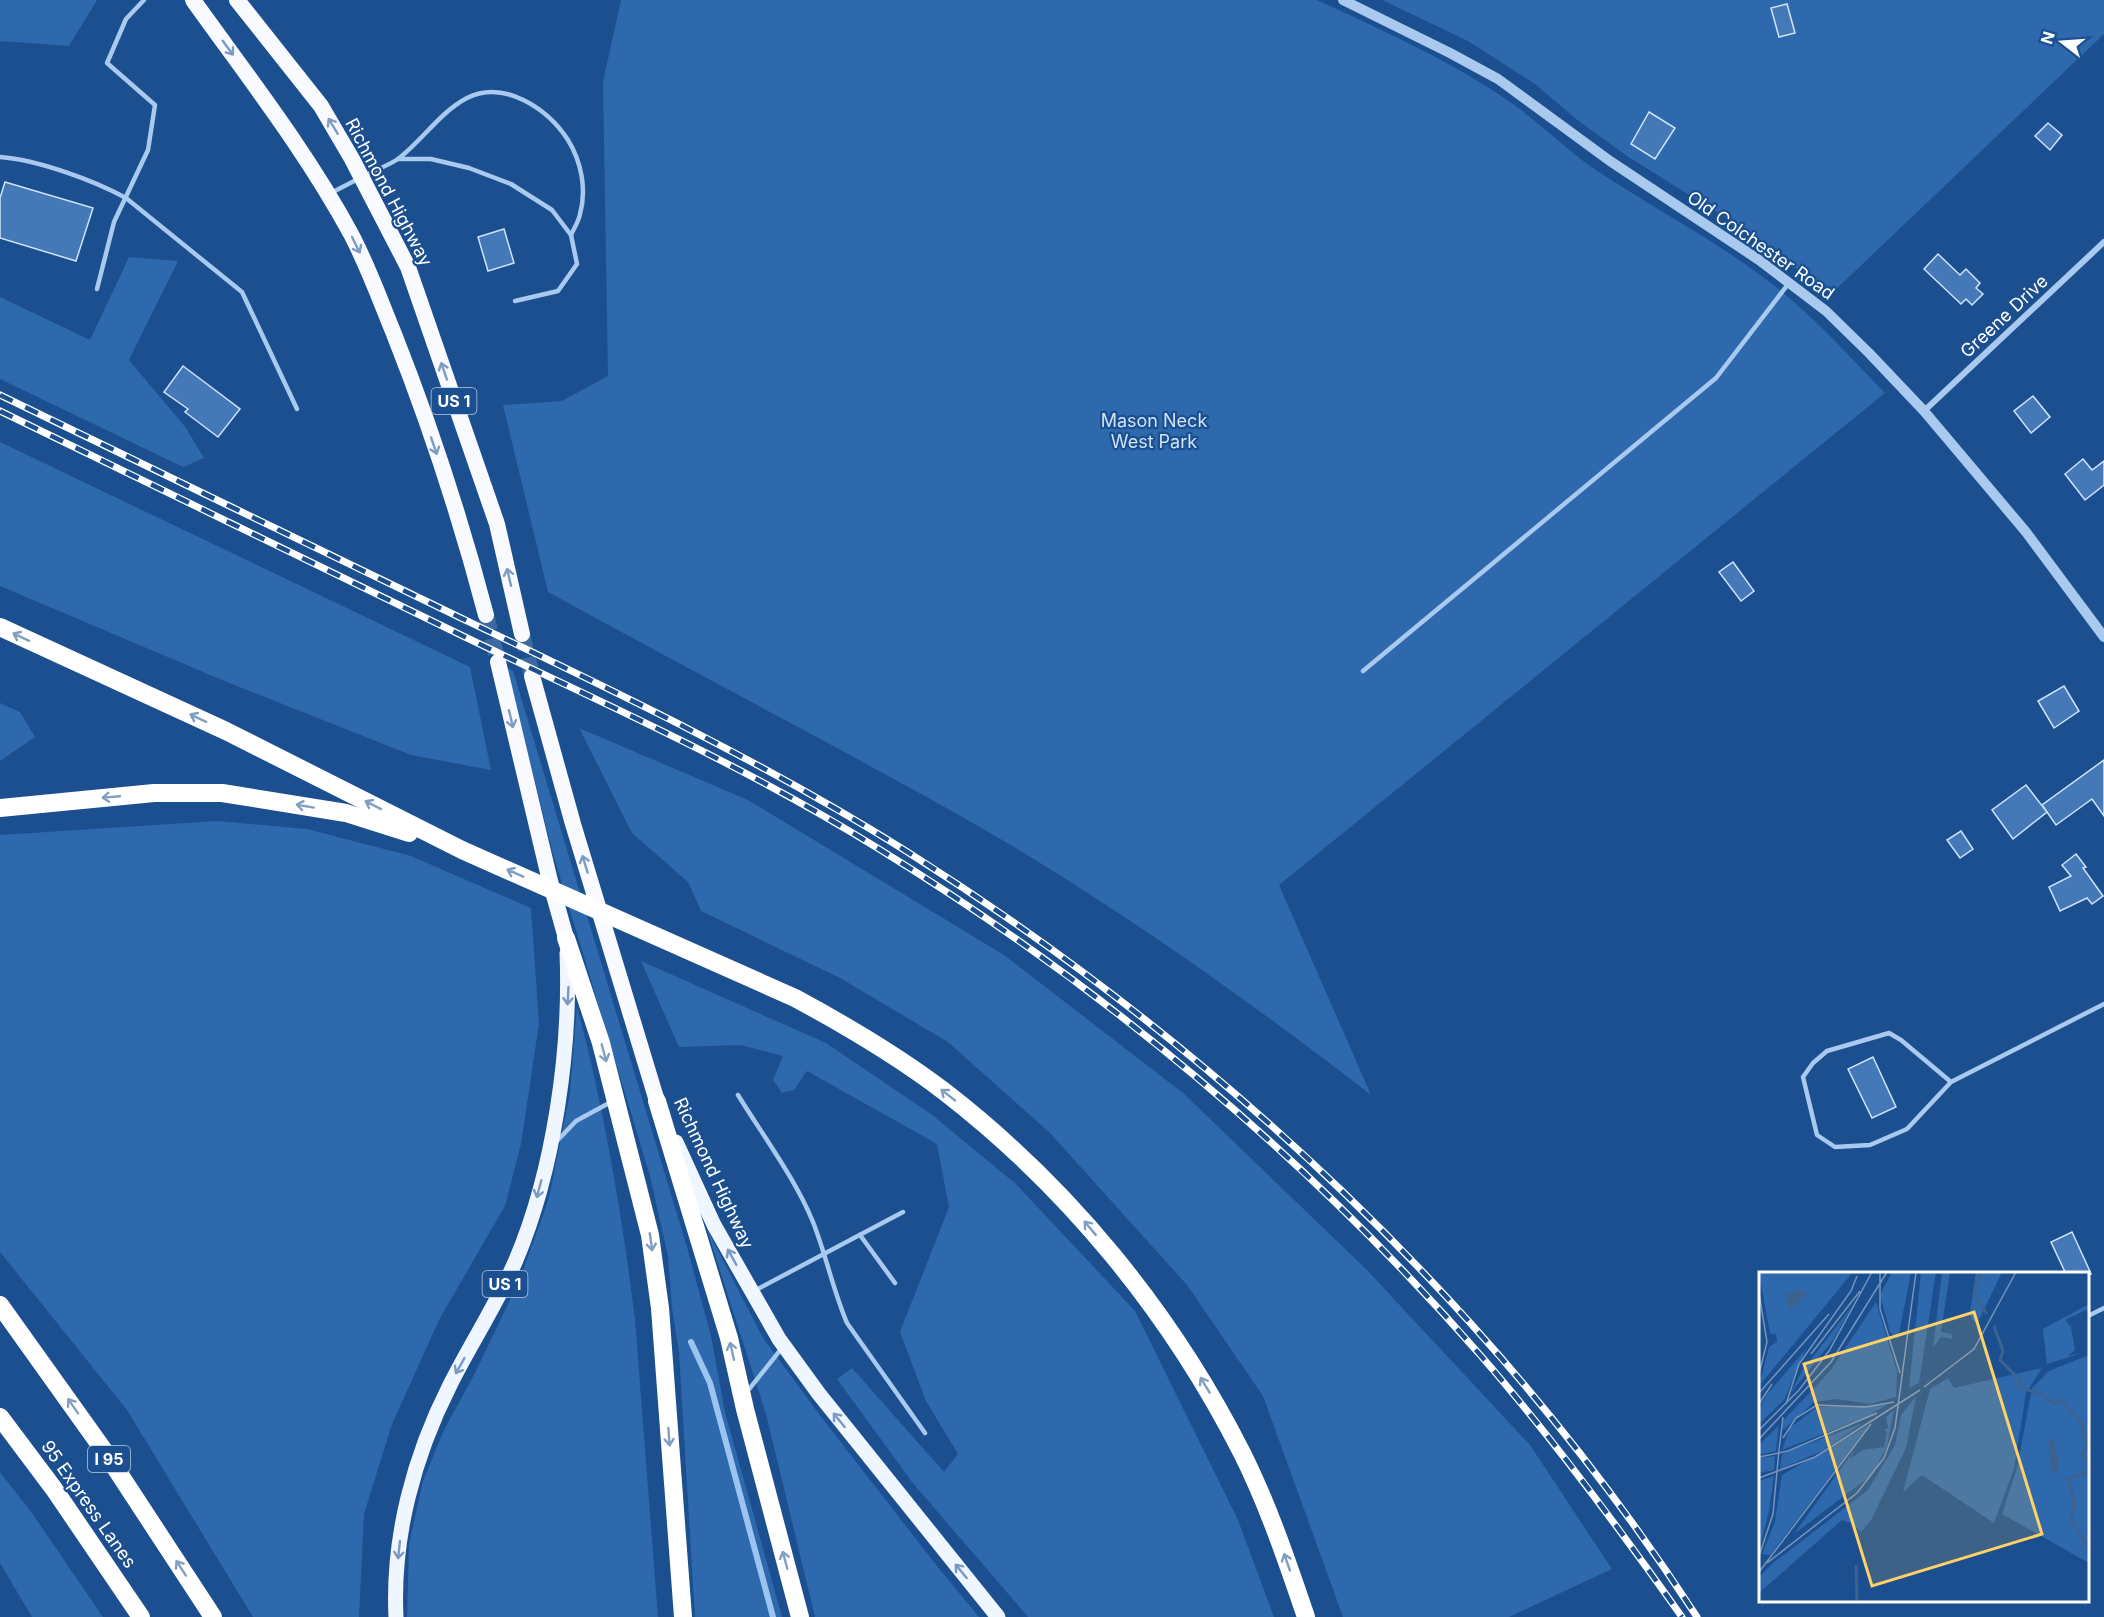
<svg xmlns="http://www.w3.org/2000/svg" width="2104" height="1617" font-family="Inter,sans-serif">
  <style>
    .green { fill: #2e69ad }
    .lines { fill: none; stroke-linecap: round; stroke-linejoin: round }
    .stream { stroke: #9cc4f0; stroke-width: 6 }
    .building { fill: #4478b7; stroke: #cfe3fa; stroke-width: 1.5 }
    .trunk-tunnel { stroke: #3d69a0; stroke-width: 16; stroke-dasharray: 16 8; stroke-linecap: butt }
    .service { stroke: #a9c9ee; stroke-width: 4.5 }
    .minor { stroke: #a9c9ee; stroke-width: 6 }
    .tertiary { stroke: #a9c9ee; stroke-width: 10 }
    .primary { stroke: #f0f6ff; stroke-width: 15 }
    .trunk { stroke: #f8faff; stroke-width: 16 }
    .motorway { stroke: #fff; stroke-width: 18 }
    .rail-casing { stroke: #fff; stroke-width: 7 }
    .rail { stroke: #1b4f8f; stroke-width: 4.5; stroke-dasharray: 14; stroke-linecap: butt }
    .oneway { stroke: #7e9cc1 }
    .oneway2 { stroke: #829ec1 }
    .oneway3 { stroke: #7b9ac1 }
    .labels { text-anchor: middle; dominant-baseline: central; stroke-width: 4.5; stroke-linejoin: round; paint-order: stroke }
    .shield { fill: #1b4f8f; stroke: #bbcadd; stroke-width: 1.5 }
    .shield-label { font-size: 16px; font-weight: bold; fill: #fff }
    .street-label { font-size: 18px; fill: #fff; stroke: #1b4f8f }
    .park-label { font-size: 18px; fill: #cfe3fa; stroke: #1b4f8f }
    .inset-river { fill: none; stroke: #3c6290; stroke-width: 3 }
    .inset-road { fill: none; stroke: #7695bc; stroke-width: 1.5 }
    .view { fill: #ffd166; fill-opacity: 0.15; stroke: #ffd166; stroke-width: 3 }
    .inset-edge { fill: none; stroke: #fff; stroke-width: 3 }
  </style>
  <rect width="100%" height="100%" fill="#1b4f8f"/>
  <g class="green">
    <polygon points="0,0 97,0 69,46 0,41"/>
    <path d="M621 0H1317C1383 31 1450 60 1510 102 1541 123 1567 151 1599 172 1653 208 1711 238 1763 277 1808 310 1846 353 1885 393L1279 885 1371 1095C1261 1010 1148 929 1029 856 955 811 877 770 800 728 716 683 632 638 548 592L503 405 562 401 608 376 603 82Z"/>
    <polygon points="1382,0 2104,0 2104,34 1830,295 1755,236 1627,156 1576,119 1535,84 1468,41"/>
    <polygon points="129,257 178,261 129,360 186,428 204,458 183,467 0,379 0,297 90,340"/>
    <polygon points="0,442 470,667 491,770 411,755 222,680 0,586"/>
    <polygon points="507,668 513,671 687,1247 711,1336 725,1412 782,1617 695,1617 679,1352 672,1308 668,1256 650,1176 553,854"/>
    <polygon points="0,703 20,712 35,737 0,761"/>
    <polygon points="579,728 748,800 1004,955 1183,1093 1366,1269 1530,1445 1612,1569 1509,1617 1343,1617 1263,1396 1187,1285 1050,1133 948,1042 840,978 701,911 688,882 632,833"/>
    <polygon points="217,821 307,829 411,856 531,908 539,1024 521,1144 505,1206 440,1318 392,1424 364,1514 359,1617 253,1617 127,1410 0,1252 0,835"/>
    <polygon points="641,961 826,1043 931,1114 1016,1184 1135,1311 1238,1520 1274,1617 1028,1617 912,1482 837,1379 852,1368 944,1472 958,1454 926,1401 900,1332 949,1207 937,1144 807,1071 794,1090 782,1093 773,1080 783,1056 741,1045 679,1047"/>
    <path d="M577 1006C604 1108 622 1214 635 1320L658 1617H407L409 1544 423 1481 444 1430 475 1373 520 1279 549 1198 570 1093Z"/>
    <polygon points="706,1227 763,1338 822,1418 937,1566 979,1617 815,1617 766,1414"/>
    <polygon points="0,1472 34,1516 103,1617 32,1617 0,1563"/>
  </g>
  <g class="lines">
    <polyline class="stream" points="691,1342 710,1383 773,1617"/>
  </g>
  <g class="building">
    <polygon points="1787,4 1795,33 1779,37 1771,8"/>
    <polygon points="1649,112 1675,128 1655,159 1631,144"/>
    <polygon points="2048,123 2062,135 2050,150 2035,136"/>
    <polygon points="5,182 93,208 76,261 0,238 0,198"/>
    <polygon points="504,229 514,263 488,271 478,237"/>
    <polygon points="1938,254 1960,275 1966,269 1980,283 1976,288 1983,294 1972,305 1966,299 1961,304 1924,269"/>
    <polygon points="183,366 240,409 218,437 185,412 188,409 164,392"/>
    <polygon points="2033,396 2050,417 2031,433 2014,411"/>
    <polygon points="2083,459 2092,470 2104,461 2104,485 2085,500 2065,474"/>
    <polygon points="1733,562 1754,591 1741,601 1719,572"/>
    <polygon points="2064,686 2079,711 2054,728 2038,701"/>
    <polygon points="2104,760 2104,816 2092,799 2056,825 2042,805"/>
    <polygon points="2026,785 2047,812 2013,839 1992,810"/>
    <polygon points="1961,831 1973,849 1960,858 1947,840"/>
    <polygon points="2076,854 2086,867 2083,868 2103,896 2092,904 2087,898 2060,911 2049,887 2071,876 2062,865"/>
    <polygon points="1873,1057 1896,1107 1872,1118 1848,1069"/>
    <polygon points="2072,1232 2088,1267 2091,1274 2066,1274 2051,1242"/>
  </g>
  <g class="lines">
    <g class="trunk-tunnel">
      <polyline points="486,615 498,662"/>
      <polyline points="522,634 532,676"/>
    </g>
    <g class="service">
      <path d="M0 157C38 160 93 180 126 198L242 292 297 409"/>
      <polyline points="398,159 431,159 469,168 511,184 552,210 571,235 577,264 558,291 515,301"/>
      <path d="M366 175C376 170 389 165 398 159 422 141 440 112 467 98 504 79 548 109 568 140 581 161 587 189 580 214 579 221 574 228 571 235"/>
      <polyline points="331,193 358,179"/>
      <polyline points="97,289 114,222 148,150 155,105 107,63 126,19 144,0"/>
      <polyline points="1363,671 1716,378 1789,283"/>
      <polyline points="1951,1082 1901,1040 1889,1033 1827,1051 1813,1063 1803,1077 1817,1135 1835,1147 1870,1145 1907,1129 1951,1082 2104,1004"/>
      <path d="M738 1095C762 1134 796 1180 813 1222 826 1255 833 1290 847 1323L925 1433"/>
      <polyline points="556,1142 576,1121 611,1102"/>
      <polyline points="860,1235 895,1283"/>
      <polyline points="754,1291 903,1212"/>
      <polyline points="2088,1316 2104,1308"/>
      <polyline points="746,1393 782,1348"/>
    </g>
    <polyline class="minor" points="1924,411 2104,242"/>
    <polyline class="tertiary" points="1343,0 1450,53 1498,79 1610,161 1759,260 1826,311 1869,353 1924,411 2026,532 2104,637"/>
    <g class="primary">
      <polyline points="676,1142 714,1225 779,1339 819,1394 998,1617"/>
      <path d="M396 1617C392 1537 414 1456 450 1385 471 1343 497 1304 516 1260 554 1170 571 1050 567 953"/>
    </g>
    <g class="trunk">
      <path d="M193 0C248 77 306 151 351 234 368 266 380 300 394 334 430 425 461 520 486 615"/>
      <polyline points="237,0 321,106 352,159 408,267 497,524 522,634"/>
      <polyline points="498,662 550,881 566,938"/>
      <polyline points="532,676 573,824 657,1101"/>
    </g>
    <g class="motorway">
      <path d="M0 627 226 731 462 850 795 998C847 1026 898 1056 945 1092 1069 1188 1171 1313 1242 1453 1268 1505 1287 1561 1306 1617"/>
      <polyline points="0,808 154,793 222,793 346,813 409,833"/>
      <polyline points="566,938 601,1043 650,1235 660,1308 683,1617"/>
      <polyline points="657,1101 729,1338 745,1409 800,1617"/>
      <polyline points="0,1305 105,1452 213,1617"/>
      <polyline points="0,1417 54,1489 141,1617"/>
    </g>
    <g class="rail-casing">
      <g id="rail">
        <path d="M0 395C154 469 307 544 461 618 612 690 764 762 906 851 1217 1047 1496 1308 1697 1617"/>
        <path d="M0 411C155 486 310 562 465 637 605 704 747 767 879 849 1104 987 1308 1158 1482 1357 1554 1440 1619 1528 1682 1617"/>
      </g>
    </g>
    <use href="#rail" class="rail"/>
  </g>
  <defs><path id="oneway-shaft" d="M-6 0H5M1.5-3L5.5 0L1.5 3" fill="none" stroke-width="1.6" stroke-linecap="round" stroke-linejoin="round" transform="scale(1.5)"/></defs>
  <g class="oneway">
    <use href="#oneway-shaft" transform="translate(228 48) rotate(54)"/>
    <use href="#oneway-shaft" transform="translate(333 126) rotate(-121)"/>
    <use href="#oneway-shaft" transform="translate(356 245) rotate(64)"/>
    <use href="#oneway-shaft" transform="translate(444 371) rotate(-109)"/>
    <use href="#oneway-shaft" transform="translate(434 446) rotate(71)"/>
    <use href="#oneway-shaft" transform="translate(509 577) rotate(-103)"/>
    <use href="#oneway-shaft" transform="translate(511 719) rotate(77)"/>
    <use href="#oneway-shaft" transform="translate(585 864) rotate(-107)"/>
  </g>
  <g class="oneway2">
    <use href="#oneway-shaft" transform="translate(21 637) rotate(-155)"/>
    <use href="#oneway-shaft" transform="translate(198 718) rotate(-155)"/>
    <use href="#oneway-shaft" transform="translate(111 797) rotate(175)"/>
    <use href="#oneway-shaft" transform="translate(373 805) rotate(-153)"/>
    <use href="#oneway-shaft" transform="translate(305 806) rotate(-170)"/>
    <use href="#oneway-shaft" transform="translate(515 873) rotate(-156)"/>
    <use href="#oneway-shaft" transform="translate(604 1053) rotate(75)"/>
    <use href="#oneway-shaft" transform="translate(948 1095) rotate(-142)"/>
    <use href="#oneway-shaft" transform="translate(1090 1228) rotate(-130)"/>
    <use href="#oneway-shaft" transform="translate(651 1242) rotate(82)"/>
    <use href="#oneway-shaft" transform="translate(732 1351) rotate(-103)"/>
    <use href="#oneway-shaft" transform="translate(1205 1385) rotate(-121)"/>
    <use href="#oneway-shaft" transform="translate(73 1406) rotate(-125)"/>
    <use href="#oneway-shaft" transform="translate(669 1437) rotate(86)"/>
    <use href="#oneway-shaft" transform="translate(785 1560) rotate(-105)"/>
    <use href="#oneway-shaft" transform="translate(1287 1562) rotate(-109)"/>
    <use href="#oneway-shaft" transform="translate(181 1568) rotate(-123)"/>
  </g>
  <g class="oneway3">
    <use href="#oneway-shaft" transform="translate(568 996) rotate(93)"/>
    <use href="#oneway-shaft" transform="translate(539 1189) rotate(105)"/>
    <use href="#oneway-shaft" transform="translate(732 1257) rotate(-119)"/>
    <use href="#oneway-shaft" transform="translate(460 1366) rotate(119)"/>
    <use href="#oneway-shaft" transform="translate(839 1420) rotate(-129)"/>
    <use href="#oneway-shaft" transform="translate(399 1550) rotate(96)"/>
    <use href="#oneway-shaft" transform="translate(961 1571) rotate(-129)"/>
  </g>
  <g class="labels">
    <g class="shield">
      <rect x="431.5" y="388" width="45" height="26" rx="4.5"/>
      <rect x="482.5" y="1271" width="45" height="26" rx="4.5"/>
      <rect x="88" y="1446" width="42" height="26" rx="4.5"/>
    </g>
    <g class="shield-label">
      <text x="454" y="401">US 1</text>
      <text x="505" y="1284">US 1</text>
      <text x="109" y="1459">I 95</text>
    </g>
    <g class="street-label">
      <text transform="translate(389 192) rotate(62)">Richmond Highway</text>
      <text transform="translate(1761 245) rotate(35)">Old Colchester Road</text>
      <text transform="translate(2004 316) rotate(-43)">Greene Drive</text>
      <text transform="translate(714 1173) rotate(65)">Richmond Highway</text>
      <text transform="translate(89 1504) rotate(55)">95 Express Lanes</text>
    </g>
    <g class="park-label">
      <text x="1154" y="420">Mason Neck<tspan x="1154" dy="21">West Park</tspan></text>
    </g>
  </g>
  <g transform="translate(1759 1272)">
    <rect width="330" height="330" fill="#1b4f8f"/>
    <path d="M0 0H94L0 114 10 75 18 70 17 62H11ZM133 0H152L139 67 131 60 121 23ZM162 0H177L160 111 150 116ZM183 0H191L182 60 192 62 194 67 182 65 174 76ZM217 0H243L219 50 213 48 211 41ZM117 30 138 99 137 125 111 132 78 127 55 130 24 158V149L71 99ZM330 32V42L327 38 306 48 312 55 316 78 309 84 323 81 288 92 284 57ZM93 34 74 68 31 122 43 99ZM47 77 25 128 0 152V137L9 121ZM330 83V291L243 242 258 196 273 116 290 99ZM283 96 267 121 255 197 235 251 163 203 144 220 171 117 189 106 195 116ZM157 124 147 176 112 248 102 260 93 251 83 248 0 321V305L14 291 109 218 136 173 142 143ZM128 133 107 145 23 178 31 156 58 135ZM135 138 128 174 114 202 35 262 98 174 91 187 104 178 125 175 128 160 125 158 129 156 127 145ZM104 151 63 179 21 197 23 182ZM20 153 17 179 0 183V173ZM109 154 11 283 3 282 16 250 23 203ZM16 184 15 198 0 201V186ZM15 204 10 239 0 278V209Z" fill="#2e69ad"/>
    <path d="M38 18 49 20 31 38 26 23ZM294 166 300 190 298 199 293 201 289 169Z" fill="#3c6290"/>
    <path class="inset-river" d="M222 0 215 21 228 42M235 54 244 79 241 88 261 108 260 115 282 122 296 132 302 127 322 151 329 176 323 183 330 191M330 199 309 207 315 227 313 250 330 276M97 293 98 330"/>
    <path class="inset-road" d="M121 0V37L141 101M0 21 8 70 0 102M52 82 101 19M165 115 215 77 257 0M0 121 70 42M0 132 13 112M27 132 40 92 92 19 98 4M0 158 40 118 70 79 113 0M24 166 37 146 58 133 107 135 135 130M0 167 72 90 128 0M20 178 24 145M0 185 29 179 118 141M0 206 56 185 161 118M0 284 14 242 20 178M8 291 98 221 125 186 136 156 157 0M0 300 112 152"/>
    <path class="view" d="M215 40 283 262 113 314 45 92Z"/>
    <rect width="330" height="330" class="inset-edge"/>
  </g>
  <g transform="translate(2062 42) rotate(287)" stroke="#1b4f8f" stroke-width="4.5" paint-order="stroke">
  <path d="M0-4.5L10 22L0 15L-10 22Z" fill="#ffffff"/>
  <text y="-9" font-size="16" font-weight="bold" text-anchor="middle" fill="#ffffff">N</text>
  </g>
</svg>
